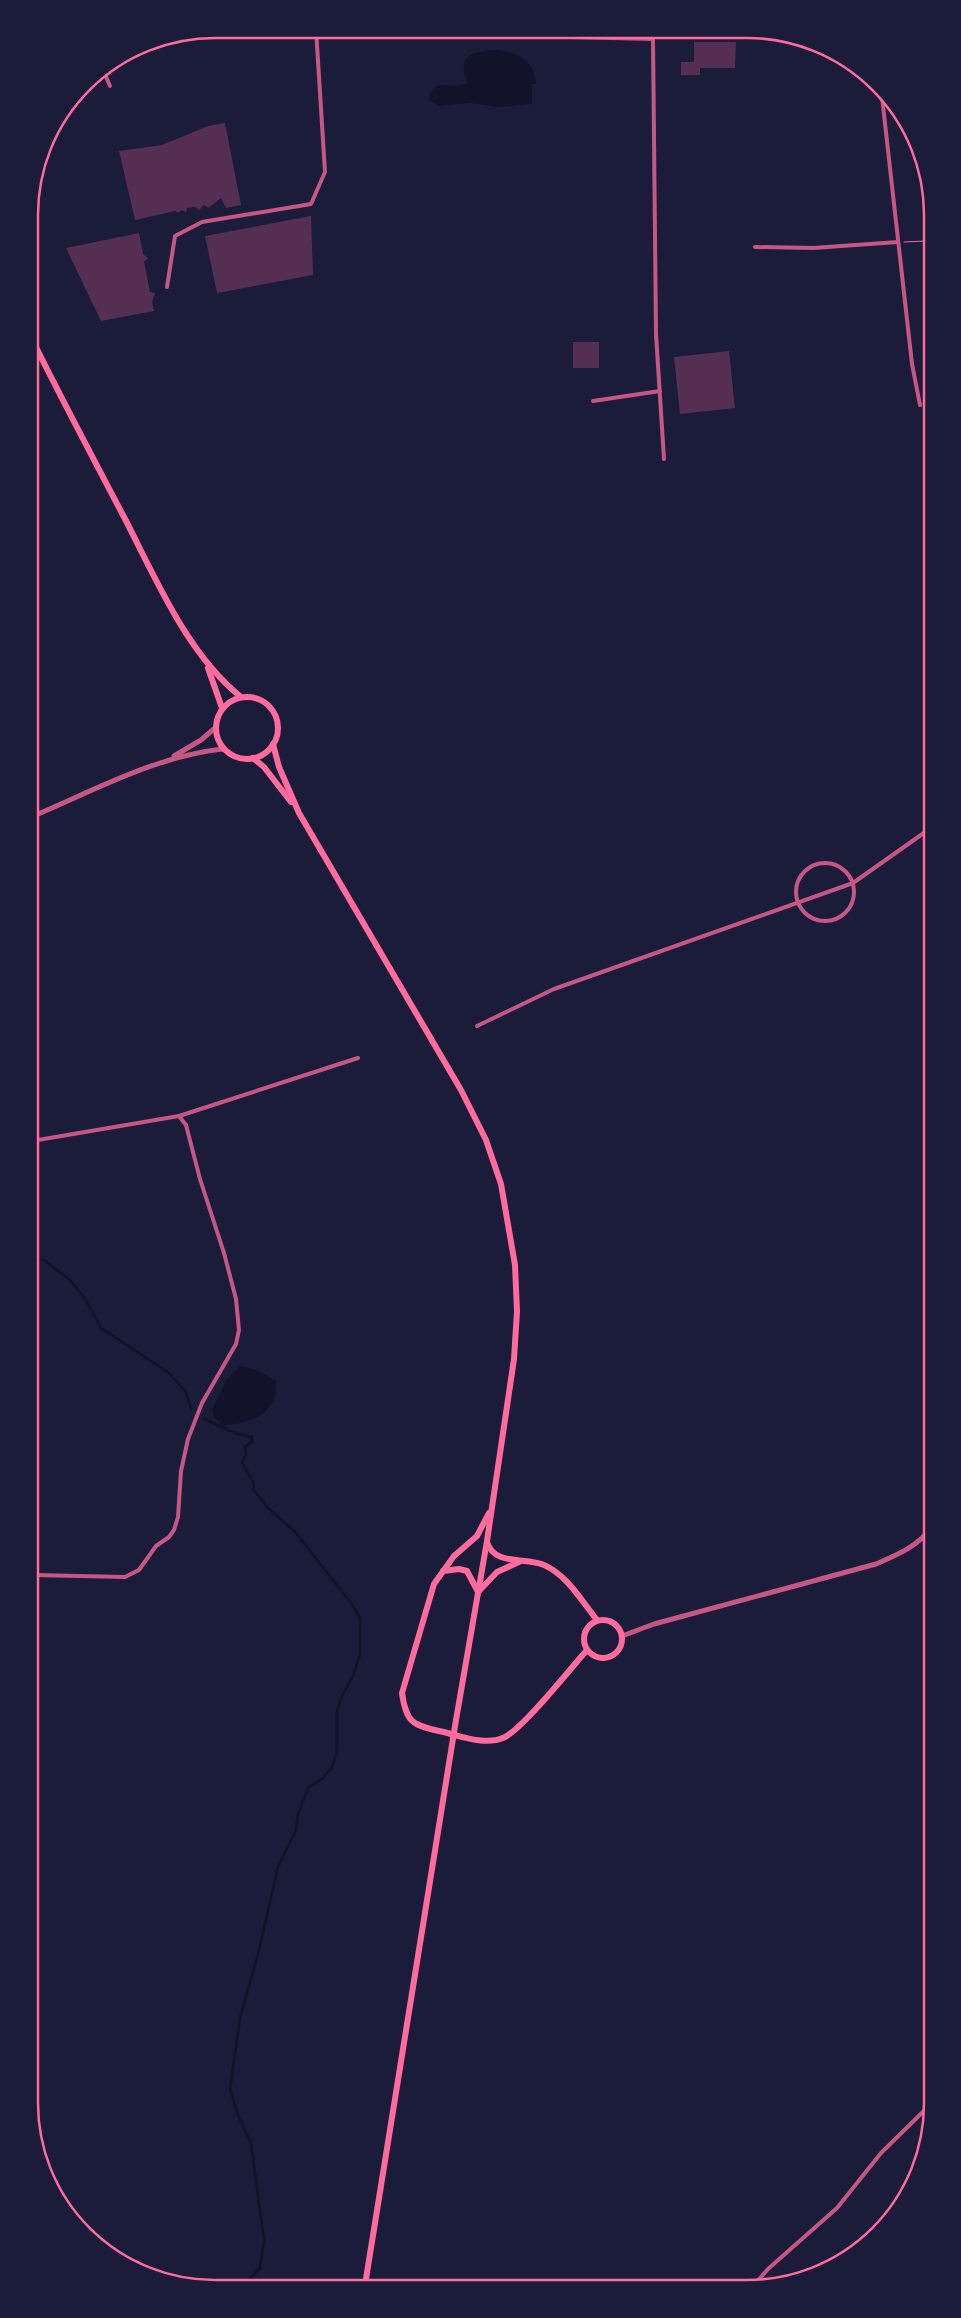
<svg xmlns="http://www.w3.org/2000/svg" width="961" height="2318" font-family="'IBM Plex Sans',sans-serif">
  <style>
    .water { fill: #12122b }
    .lines { fill: none; stroke-linecap: round; stroke-linejoin: round }
    .stream { stroke: #12122b; stroke-width: 2.5 }
    .building { fill: #542f53 }
    .path { stroke: #ff6b9d; stroke-width: 1 }
    .minor { stroke: #c65784; stroke-width: 4 }
    .tertiary { stroke: #c65784; stroke-width: 5 }
    .primary { stroke: #ff6b9d; stroke-width: 6 }
    .rim { fill: none; stroke: #ff6b9d; stroke-width: 2.5 }
  </style>
  <rect width="100%" height="100%" fill="#1b1b3a"/>
  <g class="water">
    <path d="M498 50C519 53 534 61 536 84H532V104L499 107 470 103 439 106 429 100C433 75 454 91 467 83 467 78 464 76 464 71 462 51 482 51 498 50Z"/>
    <path d="M240 1366C253 1368 265 1374 276 1381 280 1413 249 1425 222 1425L214 1417 212 1409 227 1379Z"/>
  </g>
  <g class="lines">
    <g class="stream">
      <polyline points="32,1259 44,1260 70,1280 84,1297 101,1328 169,1373 186,1392 191,1409"/>
      <polyline points="204,1419 238,1434 252,1437 252,1442 245,1447 246,1455 242,1462 254,1484 253,1489 268,1508 295,1532 351,1603 360,1618 360,1655 353,1676 341,1698 337,1712 337,1751 332,1767 323,1778 308,1788 298,1814 296,1830 278,1867 259,1950 240,2018 230,2089 238,2115 251,2143 264,2240 260,2268 243,2285"/>
      <polyline points="173,2284 183,2282 195,2286"/>
    </g>
  </g>
  <g class="building">
    <polygon points="694,42 736,42 735,68 700,68 700,75 681,75 681,62 694,62"/>
    <polygon points="225,123 241,205 226,208 221,198 208,208 204,205 199,210 195,207 187,208 186,212 181,210 179,213 175,211 135,220 119,151 162,145 208,126"/>
    <polygon points="311,216 313,275 217,293 205,236"/>
    <polygon points="139,233 143,254 148,258 144,262 150,292 155,293 152,302 154,311 101,321 66,248"/>
    <rect x="573" y="342" width="26" height="26"/>
    <polygon points="729,351 735,408 680,414 674,357"/>
  </g>
  <g class="lines">
    <polyline class="path" points="904,242 926,241"/>
    <g class="minor">
      <polyline points="316,31 653,39 654,31"/>
      <polyline points="653,39 656,334 664,459"/>
      <polyline points="110,86 104,72 119,58"/>
      <polyline points="881,88 912,364 920,405"/>
      <polyline points="755,247 813,248 898,242"/>
      <polyline points="167,287 175,236 202,222 311,204 325,172 316,29"/>
      <polyline points="593,401 660,391"/>
      <circle cx="825" cy="892" r="29"/>
      <polyline points="477,1026 554,989 853,883 928,830"/>
      <polyline points="32,1141 179,1116 358,1058"/>
      <polyline points="33,1575 125,1577 139,1570 156,1546 169,1537 174,1530 178,1517 181,1471 188,1439 202,1403 236,1344 239,1330 236,1299 224,1253 200,1179 186,1125 179,1116"/>
      <polyline points="756,2283 768,2269 837,2208 881,2153 932,2103"/>
    </g>
    <g class="tertiary">
      <polyline points="174,756 201,740 215,728"/>
      <path d="M31 817C93 791 156 756 223 749"/>
      <path d="M622 1636 654 1624 876 1564C896 1555 917 1547 930 1529"/>
    </g>
    <g class="primary">
      <path d="M30 335C60 396 92 456 124 517 155 577 187 654 241 697"/>
      <polyline points="208,668 222,708"/>
      <circle cx="247" cy="728" r="31"/>
      <polyline points="273,744 279,767 299,813 461,1090 486,1140 501,1184 515,1265 517,1311 514,1359 487,1541 456,1720 365,2285"/>
      <polyline points="253,758 264,767 291,802"/>
      <path d="M489 1513 477 1536 454 1556 434 1584 402 1693C406 1722 412 1725 439 1731 458 1735 484 1746 503 1738 521 1731 571 1668 587 1650"/>
      <path d="M487 1542C494 1566 525 1557 544 1565 567 1575 581 1600 597 1620"/>
      <polyline points="443,1571 459,1569 467,1571 477,1590"/>
      <polyline points="478,1592 497,1572 519,1562"/>
      <circle cx="603" cy="1639" r="19"/>
    </g>
  </g>
  <path d="M0 0H961V2318H0ZM215 38H747A177 177 0 0 1 924 215V2103A177 177 0 0 1 747 2280H215A177 177 0 0 1 38 2103V215A177 177 0 0 1 215 38Z" fill="#1b1b3a" fill-rule="evenodd"/>
  <path class="rim" d="M215 38H747A177 177 0 0 1 924 215V2103A177 177 0 0 1 747 2280H215A177 177 0 0 1 38 2103V215A177 177 0 0 1 215 38Z"/>
</svg>
